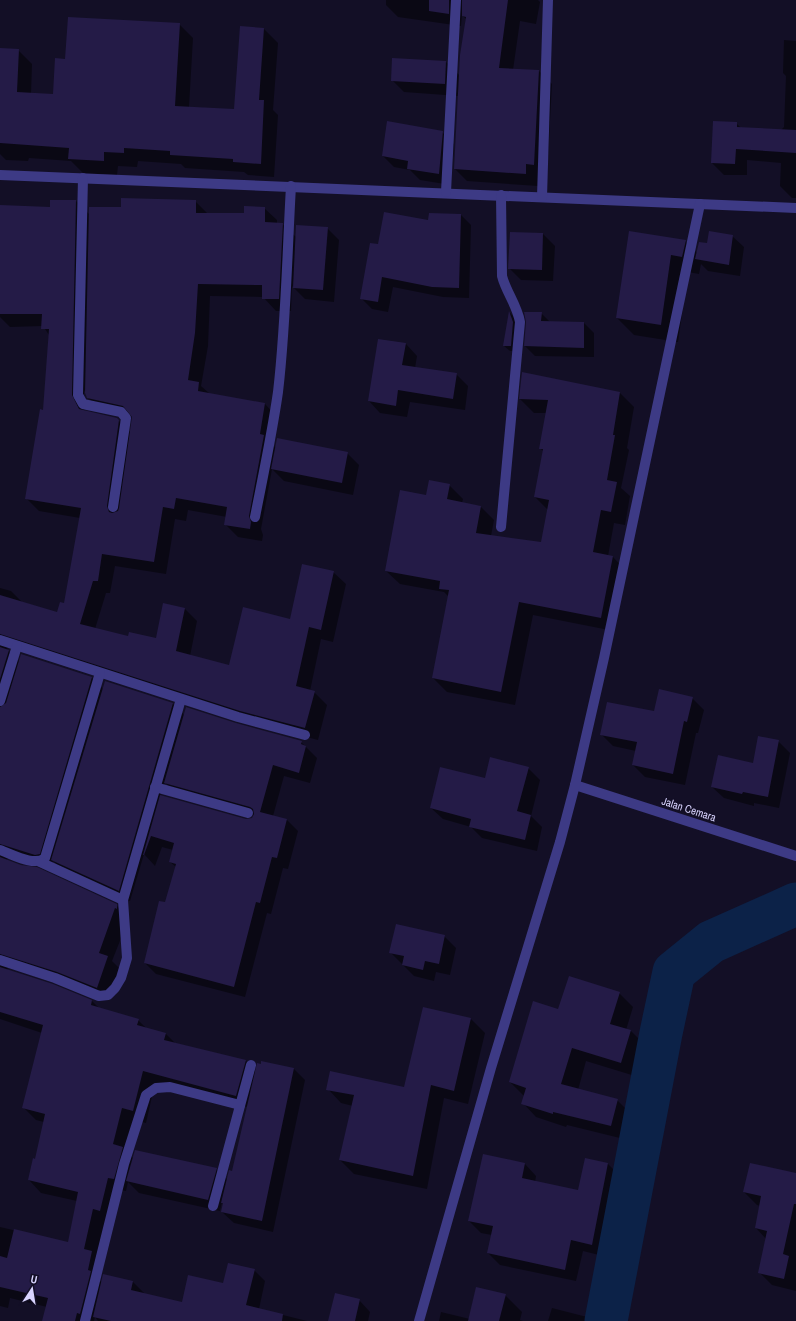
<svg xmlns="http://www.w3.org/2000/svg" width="796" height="1321" font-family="'Archivo Narrow',sans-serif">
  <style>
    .shadow { fill: #0007; fill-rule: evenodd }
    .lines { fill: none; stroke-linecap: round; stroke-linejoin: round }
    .river { stroke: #0c2248; stroke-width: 43 }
    .building { fill: #241b47 }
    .minor { stroke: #3d3a85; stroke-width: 10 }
    .labels { text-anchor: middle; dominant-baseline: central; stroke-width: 3; stroke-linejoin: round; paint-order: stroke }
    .street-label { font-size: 11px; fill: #d9d4ff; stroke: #130f26 }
  </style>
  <rect width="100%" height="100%" fill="#130f26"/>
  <g class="shadow">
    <polygon points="386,0 538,0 540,2 536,24 520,21 513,70 539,71 552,84 547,177 538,186 467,181 455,169 459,96 404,92 392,80 446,62 460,76 466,19 462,15 461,26 398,17 386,5"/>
    <polygon points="179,24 193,38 189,107 235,110 264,29 278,43 273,110 278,115 274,177 248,175 244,172 185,168 181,164 138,161 137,167 118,166 117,175 83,173 71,161 29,158 28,161 6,160 0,154 0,49 18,50 32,64 31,94 54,95 66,60"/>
    <polygon points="784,40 796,41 796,198 792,198 780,186 781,163 747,160 747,175 724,175 712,163 736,123 741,128 781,130 784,127 786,76 783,73"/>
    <polygon points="442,132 454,144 451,185 420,180 410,170 394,167 383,156"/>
    <path d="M76 201 90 215 122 208 195 201 208 214H245L264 208 277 220V224H282L296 237 327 228 339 240 334 302 305 299 292 286 291 311H276L263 297 210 296 208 346 201 386 210 394 265 404 277 417 272 444 276 448 347 453 359 465 353 495 284 481 272 469 261 529 263 535 262 541 238 537 225 524 227 517 188 510 186 521 175 519 166 574 115 566 110 593H106L95 629 129 637 157 639 185 609 197 621 190 656 230 666 291 620 333 572 346 584 333 642 321 639 310 691 314 692 327 705 318 740 253 723 8 647 7 650 20 662 92 678 103 689 173 704 184 715 236 724 301 742 317 758 310 783 284 776 273 816 287 820 298 831 288 869 283 868 271 914 267 913 245 997 156 974 145 963 166 904 176 867 170 862 173 850 162 847 155 866 144 854 130 901 64 871 53 861 52 866 12 856 6 860 116 905 129 918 112 961 120 969 109 1000 71 984 8 968 7 970 92 1001 99 1008 138 1020 147 1029 166 1034 175 1043 246 1061 256 1072 294 1069 305 1080 273 1232 234 1223 222 1212 224 1205 222 1202 220 1211 139 1193 128 1182 126 1191 120 1190 100 1281 102 1283 104 1275 133 1282 145 1294 183 1303 254 1270 265 1281 259 1309 307 1321H98L95 1317 94 1321H53L47 1307 10 1298 8 1308 0 1306V1227L69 1243 77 1201 41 1193 29 1180 36 1160 44 1122 36 1120 23 1107 42 1033 0 1019V588L11 591 22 602 58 613 65 605 80 518 39 511 26 498 44 411 49 335 43 326 10 327 0 317V206L51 208ZM84 390 88 398 101 410 133 417 131 433 117 419 86 412 84 408ZM165 782 176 794 255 816 253 819 246 820 160 796ZM155 1083 248 1107 233 1172 228 1180 216 1169 134 1159 127 1152 134 1120 146 1123Z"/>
    <polygon points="461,215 471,225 469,298 443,297 393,287 388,312 372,309 361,298 378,245 429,221"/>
    <polygon points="630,232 685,241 697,253 732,236 744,247 740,276 708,271 701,264 699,274 688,272 678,342 634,335 617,318"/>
    <polygon points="543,234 555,246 553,281 521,280 509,268"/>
    <polygon points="510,313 515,318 519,329 517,351 510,351 504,346"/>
    <polygon points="541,313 550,322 584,323 594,333 594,357 535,356 525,346"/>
    <polygon points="406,344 417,356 415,368 456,374 468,386 465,410 410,402 407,417 380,413 369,401"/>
    <polygon points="523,373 620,393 634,407 627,448 629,450 621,488 630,496 625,525 614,523 608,556 613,557 626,571 614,631 533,615 515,705 447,692 433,678 449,597 444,592 400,584 386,571 427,496 449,485 463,499 462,503 480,506 494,520 491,536 542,543 548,510 535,497 543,451 540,448 547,413 534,413 520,399"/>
    <polygon points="692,698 704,710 698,733 696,733 685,785 645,777 633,765 636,751 613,746 601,734"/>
    <polygon points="778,741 790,753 779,808 754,803 754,806 724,798 712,787 754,765"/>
    <polygon points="528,768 540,780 531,816 542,827 537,851 482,838 471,827 443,819 431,808 485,780"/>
    <polygon points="444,936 456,948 450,975 436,972 434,981 414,976 390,952"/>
    <polygon points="619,993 633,1007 626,1030 631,1031 645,1045 635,1076 586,1061 578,1090 617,1100 631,1114 624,1139 567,1125 566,1127 536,1117 523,1103 524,1096 510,1082 559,1010"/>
    <polygon points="471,1019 485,1033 468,1104 444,1098 427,1189 354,1174 340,1160 353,1106 341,1103 328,1089 405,1088"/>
    <polygon points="586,1159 608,1164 620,1176 603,1256 583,1251 576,1281 500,1265 488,1253 492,1235 481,1233 469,1221 525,1164 536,1176 535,1182 579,1191"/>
    <polygon points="796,1174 796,1291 772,1285 759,1272 766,1239 756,1228 760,1206 757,1205 744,1192"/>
    <polygon points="505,1295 522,1312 520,1320 523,1321 439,1321 441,1312 470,1319"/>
    <polygon points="359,1300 370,1312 368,1321 329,1321"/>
    <polygon points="552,1308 587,1317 590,1321 548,1321"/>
  </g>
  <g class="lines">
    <polyline class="river" points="606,1321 661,1033 674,972 711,942 796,904"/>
  </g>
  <g class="building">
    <polygon points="429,0 449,0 449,14 429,11"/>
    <polygon points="462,0 508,0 499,68 539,70 534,165 526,164 526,174 454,169 460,55 466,17 462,16"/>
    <polygon points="68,17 180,23 175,106 234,109 240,26 264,28 259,100 264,100 261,164 233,162 233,159 170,155 170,151 124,148 124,153 104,152 104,161 68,159 69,148 0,143 0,48 19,49 17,92 53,94 55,58 65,59"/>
    <polygon points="392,58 446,61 445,84 391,81"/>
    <polygon points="387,121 443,131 439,174 407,169 408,161 382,156"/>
    <polygon points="713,121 737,122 737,127 796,130 796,153 736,149 735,164 711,163"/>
    <polygon points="121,198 196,200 196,213 244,213 244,206 265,207 265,222 283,223 279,299 262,299 262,285 198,284 195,333 188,380 199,382 198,391 265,403 260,434 264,435 249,516 251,522 250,529 224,525 227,507 176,498 174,509 163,507 154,562 102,554 98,581 93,581 80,624 128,636 129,632 156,638 163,603 185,608 176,651 229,665 243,607 290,619 302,564 334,571 321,630 309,627 296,686 315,691 305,728 240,711 0,634 0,595 57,612 60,602 64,603 81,508 25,499 40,409 43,410 49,329 41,329 42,314 0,314 0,205 50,207 50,200 76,200 72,395 79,409 117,418 119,420 107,506 109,512 112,513 118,511 119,508 132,417 123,406 87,398 85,393 89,207 121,207"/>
    <polygon points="384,212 428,220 429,213 461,214 459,288 432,287 382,277 378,302 360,299 370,243 378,244"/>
    <polygon points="296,225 328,227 323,290 293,288"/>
    <polygon points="629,231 686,240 682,257 671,255 661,325 616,318"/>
    <polygon points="709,231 733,235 729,265 695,259 699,242 707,243"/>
    <polygon points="510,232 543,233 542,270 508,269"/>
    <polygon points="509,311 513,322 511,346 503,346"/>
    <polygon points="524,312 542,312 541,321 584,322 584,348 524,346 526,322"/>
    <polygon points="378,339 406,343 402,365 457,373 453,399 398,390 396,406 368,401"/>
    <polygon points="522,372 620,392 613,435 615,435 607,480 617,482 611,512 601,510 593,552 613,556 601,618 519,602 501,692 432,678 449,590 439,589 440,581 385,571 400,490 426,495 429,480 450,484 447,499 481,506 476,533 541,542 549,500 534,497 543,449 539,449 548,400 519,399"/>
    <polygon points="277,438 348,452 342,483 271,469"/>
    <polygon points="0,647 9,650 0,679"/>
    <polygon points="21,654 92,677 40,854 35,855 0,844 0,707 6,703"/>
    <polygon points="105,681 173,703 119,891 51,860"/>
    <polygon points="659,689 693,697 687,722 684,721 673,774 632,765 637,742 600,735 607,702 654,711"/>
    <polygon points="186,707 236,723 302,741 301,744 306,746 299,773 273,765 260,812 287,819 277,858 272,857 260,903 256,902 234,987 144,963 159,901 165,902 176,864 169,862 174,843 151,836 144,855 143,855 160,795 246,819 252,818 254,814 253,809 250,807 164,783"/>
    <polygon points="758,736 779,740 768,797 743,792 742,794 711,787 718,755 753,763"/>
    <polygon points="490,757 529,767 517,811 531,815 525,840 469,827 471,819 430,808 440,767 485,778"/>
    <polygon points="0,857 21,865 37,867 117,904 117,909 115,908 99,953 108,956 97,988 57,972 0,954"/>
    <polygon points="396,924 445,935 439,964 425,961 423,970 402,965 404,956 389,953"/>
    <polygon points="0,967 53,984 92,1000 91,1005 139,1019 137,1025 166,1033 164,1040 246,1060 236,1096 143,1071 133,1111 122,1108 113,1144 123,1147 114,1179 108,1178 100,1211 93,1209 84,1249 92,1251 88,1270 91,1271 80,1314 77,1313 75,1321 42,1321 48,1298 0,1287 0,1256 7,1258 14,1229 68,1242 78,1192 28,1180 33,1158 35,1159 45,1114 22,1108 43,1025 0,1012"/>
    <polygon points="569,976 620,992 610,1024 631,1030 621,1063 572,1048 561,1084 618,1099 611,1126 553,1112 553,1114 521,1104 526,1088 509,1082 533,1001 558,1009"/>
    <polygon points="423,1007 471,1018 454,1091 431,1085 413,1176 339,1160 354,1095 326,1090 330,1071 404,1087"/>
    <polygon points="261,1061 294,1068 262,1221 221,1212 223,1203 221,1203 229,1170 232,1171 257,1063 261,1064"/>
    <polygon points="135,1150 217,1168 208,1200 126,1181"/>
    <polygon points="483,1154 525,1163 522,1178 578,1190 585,1158 608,1163 592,1245 571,1240 565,1270 487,1253 493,1226 468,1221"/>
    <polygon points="750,1163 796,1173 796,1204 794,1204 783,1254 789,1256 784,1279 758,1273 767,1231 755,1228 761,1196 743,1192"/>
    <polygon points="228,1263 255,1269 246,1305 283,1314 282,1321 111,1321 93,1317 103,1274 133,1281 131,1290 182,1302 188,1275 223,1283"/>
    <polygon points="476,1287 506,1294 499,1321 468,1321"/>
    <polygon points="335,1293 360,1299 355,1321 328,1321"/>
  </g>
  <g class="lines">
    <g class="minor">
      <polyline points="0,175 796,208"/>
      <polyline points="83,178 78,395 83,404 121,412 126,418 113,507"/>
      <polyline points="446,192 456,0"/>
      <path d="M501 195 502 276C506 292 517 305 520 322L501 527"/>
      <polyline points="542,197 548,0"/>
      <path d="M255 517C263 476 272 434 278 392 286 324 287 255 291 186"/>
      <polyline points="0,640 238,717 305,735"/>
      <polyline points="0,701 17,646"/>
      <polyline points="575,785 796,856"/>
      <polyline points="155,787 248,813"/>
      <path d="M0 850C12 854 34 867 45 858L100 673"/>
      <polyline points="40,862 123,900"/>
      <polyline points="0,960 55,978 99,996 108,995 115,988 121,978 127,958 123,900 181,699"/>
      <polyline points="213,1206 251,1065"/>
      <polyline points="85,1321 124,1164 146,1095 156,1088 170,1087 240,1105"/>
      <polyline points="419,1321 491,1068 560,842 575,785 604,658 700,204"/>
    </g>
  </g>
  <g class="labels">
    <g class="street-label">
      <text transform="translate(689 809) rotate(18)">Jalan Cemara</text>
    </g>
  </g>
  <g transform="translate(32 1289) rotate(12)" stroke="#130f26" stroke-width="3" paint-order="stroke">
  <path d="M0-3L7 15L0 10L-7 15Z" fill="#d9d4ff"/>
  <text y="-6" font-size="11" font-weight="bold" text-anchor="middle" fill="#d9d4ff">U</text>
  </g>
</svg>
